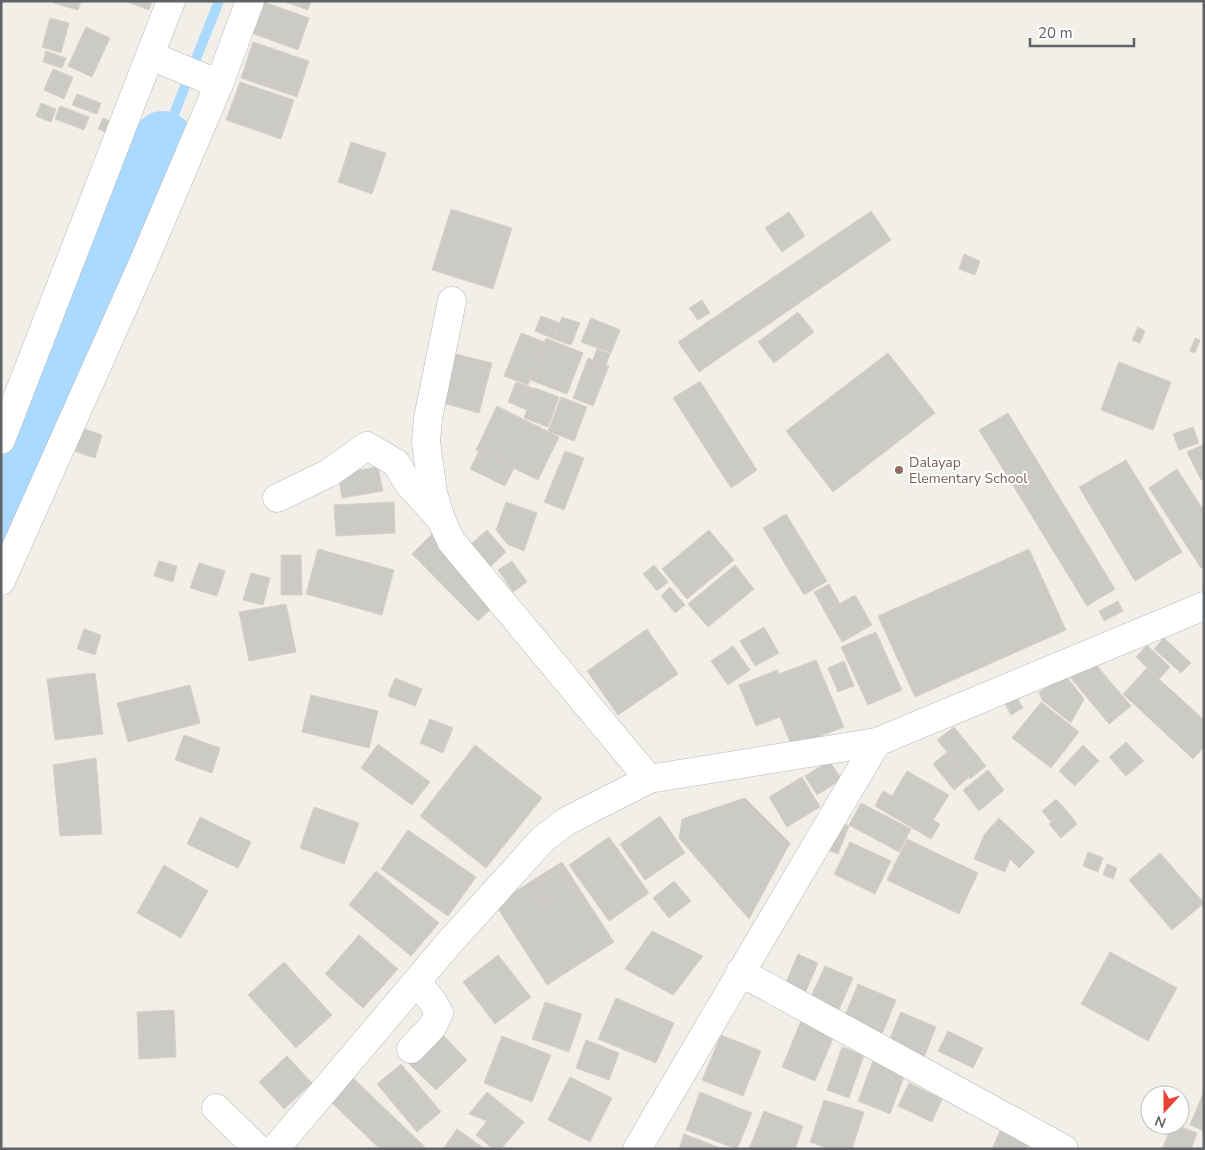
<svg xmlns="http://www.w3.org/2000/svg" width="1205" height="1150" font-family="'Nunito Sans',sans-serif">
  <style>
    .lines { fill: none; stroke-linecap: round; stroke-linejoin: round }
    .stream { stroke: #aadaff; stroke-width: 10 }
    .river { stroke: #aadaff; stroke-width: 62 }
    .building { fill: #cccac5; stroke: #d6d1c6 }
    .minor-casing { stroke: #b5b8bc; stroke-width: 29 }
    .minor { stroke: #fff; stroke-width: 28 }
    .education-dot { fill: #8d6e63; stroke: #fff; stroke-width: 2 }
    .labels { text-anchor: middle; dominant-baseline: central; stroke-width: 4; stroke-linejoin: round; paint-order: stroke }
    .education-label { font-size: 14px; fill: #785e54; stroke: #fff; text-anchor: start }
  </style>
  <rect width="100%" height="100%" fill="#f1efe8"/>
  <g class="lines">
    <polyline class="stream" points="163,142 219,1"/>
    <polyline class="river" points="1,531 163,142"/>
  </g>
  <g class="building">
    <polygon points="53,1 81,1 78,10 53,3"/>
    <polygon points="125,1 152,1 149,10"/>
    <polygon points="261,1 309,18 298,50 246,31"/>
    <polygon points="283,1 311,1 308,10"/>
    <polygon points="50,18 69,23 61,53 42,47"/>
    <polygon points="86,27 110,38 92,77 68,66"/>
    <polygon points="253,42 309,61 297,97 241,78"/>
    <polygon points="46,51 66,58 62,68 43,62"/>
    <polygon points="53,69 73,77 64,99 44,90"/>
    <polygon points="240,82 294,100 281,139 226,120"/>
    <polygon points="77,94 101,103 97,114 72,105"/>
    <polygon points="41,103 56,109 51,122 36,116"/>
    <polygon points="60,106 89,117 84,130 55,119"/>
    <polygon points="103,118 119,125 115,136 98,129"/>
    <polygon points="351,142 386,153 372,194 338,182"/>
    <polygon points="451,209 512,228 493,289 432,270"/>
    <polygon points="871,211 891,240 699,372 678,342"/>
    <polygon points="789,212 805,236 782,252 765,228"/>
    <polygon points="964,254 980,261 975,275 959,269"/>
    <polygon points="702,300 710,313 698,320 689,308"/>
    <polygon points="798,312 814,332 774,363 758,342"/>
    <polygon points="541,316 560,323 554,339 535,331"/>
    <polygon points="562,317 580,323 571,345 554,339"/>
    <polygon points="591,318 620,330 611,353 581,342"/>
    <polygon points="1138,327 1145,331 1140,343 1132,340"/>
    <polygon points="521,333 545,342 528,385 504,376"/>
    <polygon points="546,338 583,353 567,394 530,380"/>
    <polygon points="1195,338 1200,340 1195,353 1190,351"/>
    <polygon points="597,349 610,354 606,365 593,360"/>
    <polygon points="448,352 492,363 479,413 436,401"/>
    <polygon points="888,353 935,413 833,492 786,431"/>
    <polygon points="588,358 609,366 593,406 573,398"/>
    <polygon points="1119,362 1171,382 1153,430 1101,410"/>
    <polygon points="700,381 757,470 731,488 673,398"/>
    <polygon points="516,382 535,389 527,410 508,402"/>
    <polygon points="535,388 559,397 548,427 524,418"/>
    <polygon points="561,397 587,407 574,441 548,431"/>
    <polygon points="497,406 559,437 538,480 476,450"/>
    <polygon points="1008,413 1115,589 1087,606 979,430"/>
    <polygon points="1193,427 1199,443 1179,450 1173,434"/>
    <polygon points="82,428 102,435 95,458 74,451"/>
    <polygon points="1204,444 1204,478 1201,480 1187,452"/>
    <polygon points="479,451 514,468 505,486 470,469"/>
    <polygon points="565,451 584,458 564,510 544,502"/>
    <polygon points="1126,460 1182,552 1135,581 1079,487"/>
    <polygon points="378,467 383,491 342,498 338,473"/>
    <polygon points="1177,469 1204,511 1204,566 1201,568 1149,488"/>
    <polygon points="394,502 395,533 336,536 334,505"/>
    <polygon points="506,502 537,513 524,551 507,544 496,530"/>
    <polygon points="786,514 827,581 804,595 763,528"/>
    <polygon points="487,530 506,552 490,567 471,544"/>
    <polygon points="709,530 734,560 687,599 662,569"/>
    <polygon points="432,534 499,601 478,621 412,554"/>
    <polygon points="318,549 394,570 382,615 306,594"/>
    <polygon points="1029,549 1066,630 915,697 878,616"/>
    <polygon points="281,555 301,555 302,595 281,595"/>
    <polygon points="159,561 177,566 173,582 154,576"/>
    <polygon points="512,561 527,582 513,592 498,570"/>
    <polygon points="199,563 225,571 217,596 190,588"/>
    <polygon points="654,565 668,582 657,591 643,574"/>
    <polygon points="735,565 754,589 708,627 688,604"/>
    <polygon points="251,573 270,578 263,605 243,600"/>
    <polygon points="829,584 840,604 825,612 814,592"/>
    <polygon points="670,587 685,605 675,613 661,596"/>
    <polygon points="855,595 872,625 842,642 825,612"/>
    <polygon points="1118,601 1123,611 1104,621 1099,611"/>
    <polygon points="286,604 296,652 249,661 239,612"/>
    <polygon points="764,627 779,653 755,666 740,641"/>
    <polygon points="84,629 101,635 95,655 77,649"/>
    <polygon points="647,629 678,674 618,715 587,671"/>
    <polygon points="876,632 902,690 868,705 841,647"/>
    <polygon points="1164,638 1191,663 1181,673 1154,649"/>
    <polygon points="1147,645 1170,667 1159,679 1136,657"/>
    <polygon points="733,646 750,670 728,685 711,661"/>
    <polygon points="816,660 844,727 792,747 780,717 756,726 739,685 777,670 779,674"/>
    <polygon points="1092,660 1131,706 1109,724 1070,677"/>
    <polygon points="844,661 854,686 838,692 828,668"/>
    <polygon points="1147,668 1204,720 1204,747 1193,759 1123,694"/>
    <polygon points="95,673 103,734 55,740 47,679"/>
    <polygon points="1066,676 1084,699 1071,723 1042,700 1039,692"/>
    <polygon points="395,678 422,689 415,706 388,696"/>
    <polygon points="190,685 200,723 128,742 117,703"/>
    <polygon points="311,695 378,711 369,748 302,732"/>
    <polygon points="1016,695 1023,708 1011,715 1004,702"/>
    <polygon points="1041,702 1079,732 1051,768 1012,738"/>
    <polygon points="430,719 453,728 443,753 420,743"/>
    <polygon points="954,727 986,766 970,779 937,740"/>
    <polygon points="184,735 220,748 212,773 175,760"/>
    <polygon points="1126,742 1144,761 1126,776 1109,757"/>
    <polygon points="378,744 430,782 412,805 361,768"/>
    <polygon points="475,745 542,798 486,868 420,816"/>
    <polygon points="1083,745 1099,761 1075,786 1059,771"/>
    <polygon points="947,752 969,777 954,790 933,764"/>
    <polygon points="96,758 102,834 60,836 53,765"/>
    <polygon points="829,761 842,779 817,795 805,776"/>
    <polygon points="988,770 1004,790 979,811 963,790"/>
    <polygon points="907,771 949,795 933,820 940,824 931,839 875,806 883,791 892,796"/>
    <polygon points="802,777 820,807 787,827 769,797"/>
    <polygon points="745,798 790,843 749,919 679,838 682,819"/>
    <polygon points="1056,799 1066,810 1051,822 1042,811"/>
    <polygon points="861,803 911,829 899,852 849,825"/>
    <polygon points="314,807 359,823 344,864 300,848"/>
    <polygon points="1066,810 1077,824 1061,838 1049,824"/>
    <polygon points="660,816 685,853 645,880 620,844"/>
    <polygon points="200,817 251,842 238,868 187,844"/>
    <polygon points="999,818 1035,852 1019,868 1010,859 1005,872 974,859 984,835"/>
    <polygon points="837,821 849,826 838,854 826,849"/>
    <polygon points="408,830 476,877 448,916 381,869"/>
    <polygon points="609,837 649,893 609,921 569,865"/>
    <polygon points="907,839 978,873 959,914 887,880"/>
    <polygon points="850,842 891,861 875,894 834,874"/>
    <polygon points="1088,852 1103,858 1098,872 1083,866"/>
    <polygon points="1160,853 1204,903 1172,930 1129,880"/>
    <polygon points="562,862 614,942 547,985 495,904"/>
    <polygon points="1107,864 1117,868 1113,879 1103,875"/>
    <polygon points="164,865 208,891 181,938 137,913"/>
    <polygon points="376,871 439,923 411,956 349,905"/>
    <polygon points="559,871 570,886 544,904 533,889"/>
    <polygon points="674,881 691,901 669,918 653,898"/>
    <polygon points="652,931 703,956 673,995 625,969"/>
    <polygon points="359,935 398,969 363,1008 325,974"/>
    <polygon points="1110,952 1177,988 1148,1041 1081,1004"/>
    <polygon points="798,954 818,963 803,998 783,990"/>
    <polygon points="498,955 531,997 495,1024 463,982"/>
    <polygon points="284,962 332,1015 296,1048 248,995"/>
    <polygon points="825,966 853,978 836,1016 808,1003"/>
    <polygon points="858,984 896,1000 880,1039 842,1023"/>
    <polygon points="616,998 674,1023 656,1063 598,1039"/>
    <polygon points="545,1002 582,1014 569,1052 532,1039"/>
    <polygon points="174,1010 176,1057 139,1059 137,1012"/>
    <polygon points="901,1012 936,1027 923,1060 887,1045"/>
    <polygon points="801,1021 835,1034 815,1081 782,1067"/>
    <polygon points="437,1029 467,1060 436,1090 405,1060"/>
    <polygon points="948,1031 983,1048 973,1068 938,1051"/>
    <polygon points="721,1035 761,1051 743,1096 702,1080"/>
    <polygon points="502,1036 551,1055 532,1102 484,1083"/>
    <polygon points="586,1040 619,1053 609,1080 576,1068"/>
    <polygon points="842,1047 864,1055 849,1098 827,1090"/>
    <polygon points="287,1056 312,1083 284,1109 259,1082"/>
    <polygon points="873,1061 905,1074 890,1114 858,1101"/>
    <polygon points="401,1064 441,1112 417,1132 377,1084"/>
    <polygon points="352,1077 425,1147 423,1149 380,1149 329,1100"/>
    <polygon points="570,1077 612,1098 590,1142 548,1120"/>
    <polygon points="909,1083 942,1099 932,1122 898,1106"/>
    <polygon points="1204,1091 1204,1131 1190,1125"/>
    <polygon points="487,1092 524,1122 501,1149 493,1149 476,1135 487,1121 469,1114"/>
    <polygon points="700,1092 752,1113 737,1149 686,1130"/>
    <polygon points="824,1100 864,1112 852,1149 830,1149 810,1142"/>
    <polygon points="764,1111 803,1126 795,1149 749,1149"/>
    <polygon points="1172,1125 1177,1125 1197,1133 1191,1149 1162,1149"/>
    <polygon points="457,1129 485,1149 443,1149"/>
    <polygon points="1000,1131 1029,1143 1027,1149 992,1149"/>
    <polygon points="684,1134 723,1149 679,1149"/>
  </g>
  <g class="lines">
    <g class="minor-casing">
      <g id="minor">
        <polyline points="219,84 250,1"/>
        <polyline points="452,301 428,418 426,442 433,493 441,519 451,541 649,779"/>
        <polyline points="1,440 171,1"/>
        <polyline points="277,498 329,473 367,446 396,463 408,483 438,516"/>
        <polyline points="1,581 143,263 219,84 151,56"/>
        <polyline points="740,972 1064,1149"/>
        <polyline points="411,1049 433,1026 439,1013 433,1002 417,982"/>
        <polyline points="216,1108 258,1149"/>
        <polyline points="275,1149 449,943 543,839 567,821 649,779 877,742 1204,606"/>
        <polyline points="637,1149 877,742"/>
      </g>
    </g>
    <use href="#minor" class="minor"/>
  </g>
  <circle class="education-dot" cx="899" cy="470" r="5"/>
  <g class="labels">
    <g class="education-label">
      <text x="909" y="462">Dalayap<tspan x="909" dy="16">Elementary School</tspan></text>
    </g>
  </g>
  <rect width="1205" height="1150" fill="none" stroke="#5f6368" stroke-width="5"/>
  <g transform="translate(1165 1110) rotate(201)"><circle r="24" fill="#ffffff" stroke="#bfc1c3"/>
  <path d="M0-4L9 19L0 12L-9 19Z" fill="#ea4335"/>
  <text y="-8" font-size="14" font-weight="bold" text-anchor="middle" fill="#5f6368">N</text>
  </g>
  <path d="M1030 38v8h104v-8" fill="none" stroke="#5f6368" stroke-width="2.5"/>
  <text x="1038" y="38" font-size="15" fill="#5f6368" stroke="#ffffff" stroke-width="4" paint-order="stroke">20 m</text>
</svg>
